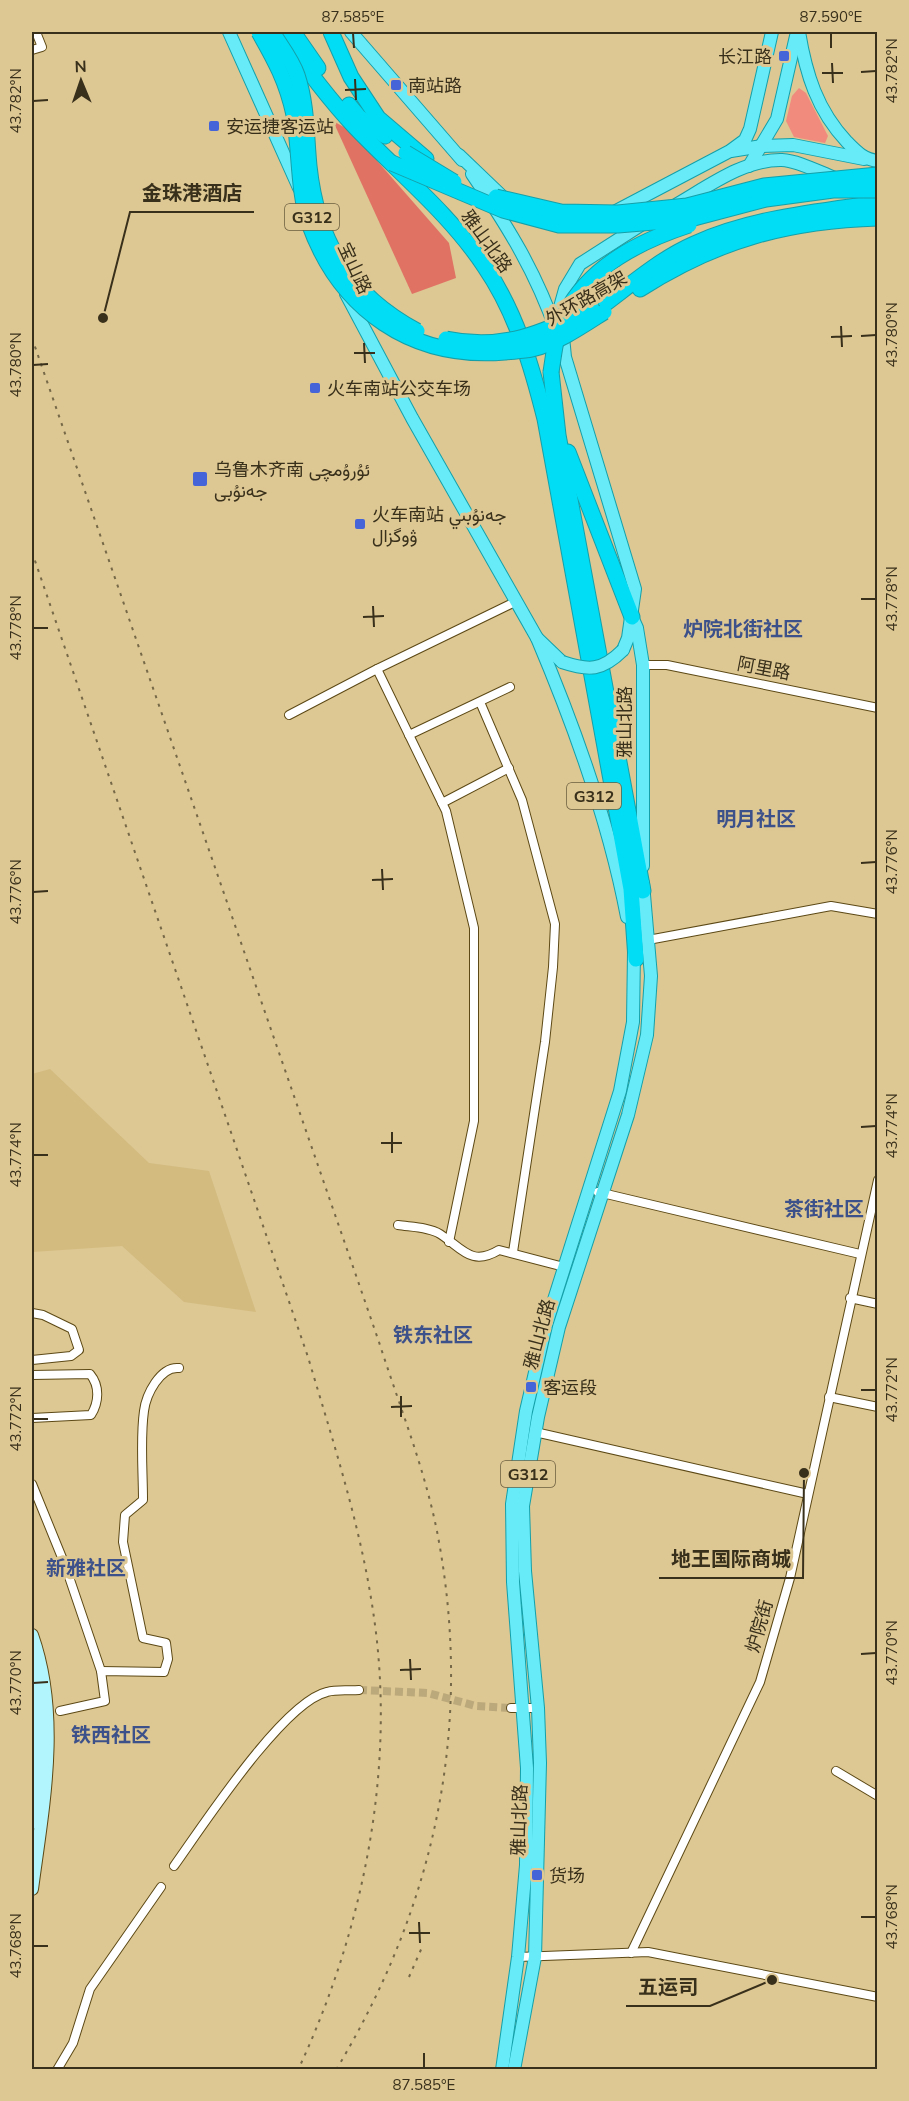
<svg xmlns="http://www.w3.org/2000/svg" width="909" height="2101" font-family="Mulish,Vazirmatn,'Noto Sans SC',sans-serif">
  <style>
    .built { fill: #d3bb7f }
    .green { fill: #f08b7e }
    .forest { fill: #e07264 }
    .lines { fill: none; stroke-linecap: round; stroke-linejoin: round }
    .street-tunnel { stroke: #bca97b; stroke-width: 8; stroke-dasharray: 8 4; stroke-linecap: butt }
    .street-casing { stroke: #5c4915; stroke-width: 10 }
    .secondary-casing { stroke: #5c4915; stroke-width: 14 }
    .primary-casing { stroke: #15a0a9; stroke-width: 14 }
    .highway-casing { stroke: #15a0a9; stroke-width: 17 }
    .street { stroke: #fff; stroke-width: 8 }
    .secondary { stroke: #b3f5fc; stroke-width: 12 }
    .primary { stroke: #67ebf9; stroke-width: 12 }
    .highway { stroke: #01ddf5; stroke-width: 15 }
    .rail { stroke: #766948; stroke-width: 2; stroke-dasharray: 3 6; stroke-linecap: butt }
    .primary-bridge-casing { stroke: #15a0a9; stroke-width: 14; stroke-linecap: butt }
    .highway-bridge-casing { stroke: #15a0a9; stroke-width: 17; stroke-linecap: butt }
    .primary-bridge { stroke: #67ebf9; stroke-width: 12 }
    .highway-bridge { stroke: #01ddf5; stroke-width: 15 }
    .ticks { fill: none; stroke: #39301b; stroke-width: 2 }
    .poi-dot { fill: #4564d7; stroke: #ddc793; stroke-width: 2 }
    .labels { text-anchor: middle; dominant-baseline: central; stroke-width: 6; stroke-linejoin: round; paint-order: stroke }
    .shield { fill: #ddc793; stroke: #6a5d3f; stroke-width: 1.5 }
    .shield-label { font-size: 16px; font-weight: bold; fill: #39301b }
    .poi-label { font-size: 18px; fill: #39301b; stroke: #ddc793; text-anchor: start }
    .street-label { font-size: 18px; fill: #39301b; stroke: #ddc793 }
    .neighbourhood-label { font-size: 20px; font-weight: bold; fill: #3c508a; stroke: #ddc793 }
    .leader { fill: none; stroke: #39301b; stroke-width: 2 }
    .callout-dot { fill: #39301b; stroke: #ddc793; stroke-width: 2 }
    .callout-label { font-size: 20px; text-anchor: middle; font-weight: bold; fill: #39301b; stroke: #ddc793; stroke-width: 6; stroke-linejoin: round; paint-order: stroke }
    .neatline { fill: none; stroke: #39301b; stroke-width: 2 }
    .ticks-label { font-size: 15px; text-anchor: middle; fill: #39301b }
  </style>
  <rect width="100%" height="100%" fill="#ddc793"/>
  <polygon class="built" points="50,1069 149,1163 209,1171 256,1312 184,1302 122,1246 32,1252 32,1074"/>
  <polygon class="green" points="799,88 806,93 828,136 825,143 794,137 786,121 792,96"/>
  <polygon class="forest" points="333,121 351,131 449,243 456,278 412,294"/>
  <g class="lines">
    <polyline class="street-tunnel" points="359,1690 428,1693 476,1706 511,1708"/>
    <g class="street-casing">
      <g id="street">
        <polyline points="32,50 42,47 36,32"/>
        <polyline points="643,665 667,665 878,708"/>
        <polyline points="377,669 446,811 474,928 474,1121 449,1242"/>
        <polyline points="480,702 522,800 555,924 553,967 545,1042 513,1252"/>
        <polyline points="289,715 377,669 517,601"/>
        <polyline points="409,735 510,687"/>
        <polyline points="442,803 509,768"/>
        <polyline points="648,940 831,906 878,914"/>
        <polyline points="598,1192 860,1254"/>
        <path d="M398 1225C411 1227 429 1227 440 1234 462 1248 471 1267 499 1250L564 1267"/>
        <polyline points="850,1298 878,1304"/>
        <polyline points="32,1313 43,1315 72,1329 79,1350 71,1356 32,1360"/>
        <path d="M32 1375 90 1374C100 1386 99 1402 91 1415L32 1418"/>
        <polyline points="829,1397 878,1407"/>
        <polyline points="535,1432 808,1494"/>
        <polyline points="32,1484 65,1565 101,1671"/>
        <polyline points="511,1708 538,1708"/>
        <path d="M60 1711 105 1701 101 1671 164 1672 168 1659 166 1643 143 1638 123 1542 125 1515 143 1500C143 1471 140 1439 144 1411 146 1395 160 1366 179 1368"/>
        <polyline points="836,1771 878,1796"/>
        <path d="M174 1866C202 1827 283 1702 327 1692 337 1689 349 1691 359 1690"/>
        <polyline points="631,1953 760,1682 790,1578 878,1180"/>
        <polyline points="518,1957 648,1952 878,1997"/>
        <polyline points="57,2070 73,2043 90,1989 161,1887"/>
      </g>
    </g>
    <g class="secondary-casing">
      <g id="secondary">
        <path d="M32 1635C61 1717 43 1806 32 1889"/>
        <path d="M32 1667C44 1718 39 1772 32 1823"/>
      </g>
    </g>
    <g class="primary-casing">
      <g id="primary">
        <polyline points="229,32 299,188"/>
        <polyline points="351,32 462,160"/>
        <path d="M799 32C806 74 817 110 847 142 857 152 863 159 878 161"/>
        <polyline points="731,151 762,146 793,145 864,159"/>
        <polyline points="459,155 506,200"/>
        <polyline points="749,166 777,119 796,36"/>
        <path d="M472 174C508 227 536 272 557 333"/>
        <path d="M674 206C706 188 743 159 782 160 799 161 819 172 835 178"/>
        <polyline points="616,211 730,151 745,140 750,129 772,32"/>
        <polyline points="346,294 412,418 537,638 562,662"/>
        <polyline points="632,617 637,628 643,665 643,866"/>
        <path d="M537 638C573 723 610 827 627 917"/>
        <polyline points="623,650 628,638 635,589 565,357 560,307 565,289 580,264 644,223"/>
        <polyline points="502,2070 518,1957 526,1865 527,1768 513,1582 512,1504 526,1411 546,1325 620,1091 633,1022 634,952"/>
        <polyline points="514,2070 535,1957 540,1763 538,1708 525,1571 523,1506 538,1417 559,1327 628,1115 647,1035 651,976 643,883"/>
      </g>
    </g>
    <g class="highway-casing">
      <g id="highway">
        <polyline points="293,32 318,68"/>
        <polyline points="331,32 351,77 378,118 426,159"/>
        <path d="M282 34C304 66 328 98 355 127 399 173 450 214 485 267 516 312 532 367 545 419L631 889 636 959"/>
        <polyline points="349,105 359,117 385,136"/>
        <path d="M640 289C717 240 786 221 878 218"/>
        <path d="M606 303C634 282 662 258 694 244 751 218 816 212 878 203"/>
        <polyline points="551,372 558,435 643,891"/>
        <polyline points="568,452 632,617"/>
      </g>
    </g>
    <use href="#street" class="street"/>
    <use href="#secondary" class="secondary"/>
    <use href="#primary" class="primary"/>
    <use href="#highway" class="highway"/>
    <g class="rail">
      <path d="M32 338 379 1342C400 1408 427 1474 439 1542 473 1731 434 1907 336 2070"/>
      <path d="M32 552 308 1357C334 1445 363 1533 375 1625 395 1775 362 1933 298 2070"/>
      <polyline points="409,1977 423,1945"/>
    </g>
    <g class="primary-bridge-casing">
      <path id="primary-bridge" d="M562 662C589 671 602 671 623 650"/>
    </g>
    <g class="highway-bridge-casing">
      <g id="highway-bridge">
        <path d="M259 32C275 60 287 82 294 115 300 148 298 193 309 223 340 310 412 360 505 352 513 351 523 351 532 349 558 343 582 326 604 312"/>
        <path d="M272 32C280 45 292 60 297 75 307 105 306 136 309 166 317 242 350 295 417 331"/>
        <polyline points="406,153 454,182"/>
        <polyline points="392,163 503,210 559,225 618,225 690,219 766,199 833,190 878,190"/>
        <polyline points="496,197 561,212 618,213 687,206 764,186 878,175"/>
        <path d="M446 339C503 351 543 333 592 309"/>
        <path d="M551 372C554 353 556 331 565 314 590 266 640 241 689 225"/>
      </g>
    </g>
    <use href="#primary-bridge" class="primary-bridge"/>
    <use href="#highway-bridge" class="highway-bridge"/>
  </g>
  <path class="ticks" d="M353 33 354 48M831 33V48M832 63 833 83M861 72 876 71M822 73H843M355 79 356 100M345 90 366 89M33 101 48 100M841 326 842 347M861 336 876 335M831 337 852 336M364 343 365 363M354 353H375M33 365 48 364M861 599H876M373 606 374 627M363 617 384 616M33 628H48M861 863 876 862M382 869 383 890M372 880 393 879M33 892 48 891M861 1127 876 1126M392 1132V1153M381 1143H402M33 1155H48M861 1390H876M401 1396V1417M391 1407 412 1406M33 1419H48M861 1654 876 1653M410 1659 411 1680M400 1670 421 1669M33 1683 48 1682M861 1917H876M419 1922 420 1943M409 1933H430M33 1946H48M424 2053V2068"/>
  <g class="poi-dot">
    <rect x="778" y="50" width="12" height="12" rx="3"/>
    <rect x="390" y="79" width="12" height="12" rx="3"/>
    <rect x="208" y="120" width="12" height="12" rx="3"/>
    <rect x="309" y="382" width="12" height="12" rx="3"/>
    <rect x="192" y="471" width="16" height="16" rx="3"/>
    <rect x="354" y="518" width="12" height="12" rx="3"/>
    <rect x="525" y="1381" width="12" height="12" rx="3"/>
    <rect x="531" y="1869" width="12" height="12" rx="3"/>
  </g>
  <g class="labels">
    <g class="shield">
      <rect x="285" y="204" width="54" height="26" rx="4.5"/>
      <rect x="567" y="783" width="54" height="26" rx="4.5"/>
      <rect x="501" y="1461" width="54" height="26" rx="4.5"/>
    </g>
    <g class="shield-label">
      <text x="312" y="217">G312</text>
      <text x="594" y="796">G312</text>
      <text x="528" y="1474">G312</text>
    </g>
    <g class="poi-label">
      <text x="772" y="56" text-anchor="end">长江路</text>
      <text x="408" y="85">南站路</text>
      <text x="226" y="126">安运捷客运站</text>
      <text x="327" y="388">火车南站公交车场</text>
      <text x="214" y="469">乌鲁木齐南 ئۇرۇمچى<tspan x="214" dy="21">جەنۇبى</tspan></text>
      <text x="372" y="514">火车南站 جەنۇبىي<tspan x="372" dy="21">ۋوگزال</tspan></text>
      <text x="543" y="1387">客运段</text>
      <text x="549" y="1875">货场</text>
    </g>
    <g class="street-label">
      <text transform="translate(487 241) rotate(54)">雅山北路</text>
      <text transform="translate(355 268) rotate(65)">宝山路</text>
      <text transform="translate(586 298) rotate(-30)">外环路高架</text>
      <text transform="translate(764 668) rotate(11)">阿里路</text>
      <text transform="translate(624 722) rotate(-90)">雅山北路</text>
      <text transform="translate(539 1334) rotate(-75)">雅山北路</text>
      <text transform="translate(759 1626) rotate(-74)">炉院街</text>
      <text transform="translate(519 1820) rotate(-88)">雅山北路</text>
    </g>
    <g class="neighbourhood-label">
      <text x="743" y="628">炉院北街社区</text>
      <text x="756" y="818">明月社区</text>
      <text x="824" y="1208">茶街社区</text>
      <text x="433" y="1334">铁东社区</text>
      <text x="86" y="1567">新雅社区</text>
      <text x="111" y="1734">铁西社区</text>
    </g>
  </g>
  <path class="leader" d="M103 318L130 212H254M804 1473L803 1578H659M772 1980L710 2006H626"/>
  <g class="callout-dot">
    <circle cx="103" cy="318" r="6"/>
    <circle cx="804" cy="1473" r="6"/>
    <circle cx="772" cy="1980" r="6"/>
  </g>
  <g class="callout-label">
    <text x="192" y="200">金珠港酒店</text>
    <text x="731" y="1566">地王国际商城</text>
    <text x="668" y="1994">五运司</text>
  </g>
  <rect width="909" height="2101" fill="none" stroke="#ddc793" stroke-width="66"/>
  <g transform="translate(81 81) rotate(358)" stroke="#ddc793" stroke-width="4.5" paint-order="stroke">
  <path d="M0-4.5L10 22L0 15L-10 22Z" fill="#39301b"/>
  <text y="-9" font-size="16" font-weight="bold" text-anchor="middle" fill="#39301b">N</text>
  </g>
  <rect x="33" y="33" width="843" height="2035" class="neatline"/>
  <g class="ticks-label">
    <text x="353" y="22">87.585°E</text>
    <text x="831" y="22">87.590°E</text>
    <text transform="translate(892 71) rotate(-90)" y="5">43.782°N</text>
    <text transform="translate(16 101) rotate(-90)" y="5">43.782°N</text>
    <text transform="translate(892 335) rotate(-90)" y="5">43.780°N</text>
    <text transform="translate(16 365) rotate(-90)" y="5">43.780°N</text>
    <text transform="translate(892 599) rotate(-90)" y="5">43.778°N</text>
    <text transform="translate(16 628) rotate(-90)" y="5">43.778°N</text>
    <text transform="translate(892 862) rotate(-90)" y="5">43.776°N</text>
    <text transform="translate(16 892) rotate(-90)" y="5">43.776°N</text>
    <text transform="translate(892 1126) rotate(-90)" y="5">43.774°N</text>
    <text transform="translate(16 1155) rotate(-90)" y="5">43.774°N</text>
    <text transform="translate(892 1390) rotate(-90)" y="5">43.772°N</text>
    <text transform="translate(16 1419) rotate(-90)" y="5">43.772°N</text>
    <text transform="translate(892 1653) rotate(-90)" y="5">43.770°N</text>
    <text transform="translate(16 1683) rotate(-90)" y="5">43.770°N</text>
    <text transform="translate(892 1917) rotate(-90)" y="5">43.768°N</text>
    <text transform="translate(16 1946) rotate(-90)" y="5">43.768°N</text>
    <text x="424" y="2090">87.585°E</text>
  </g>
</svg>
